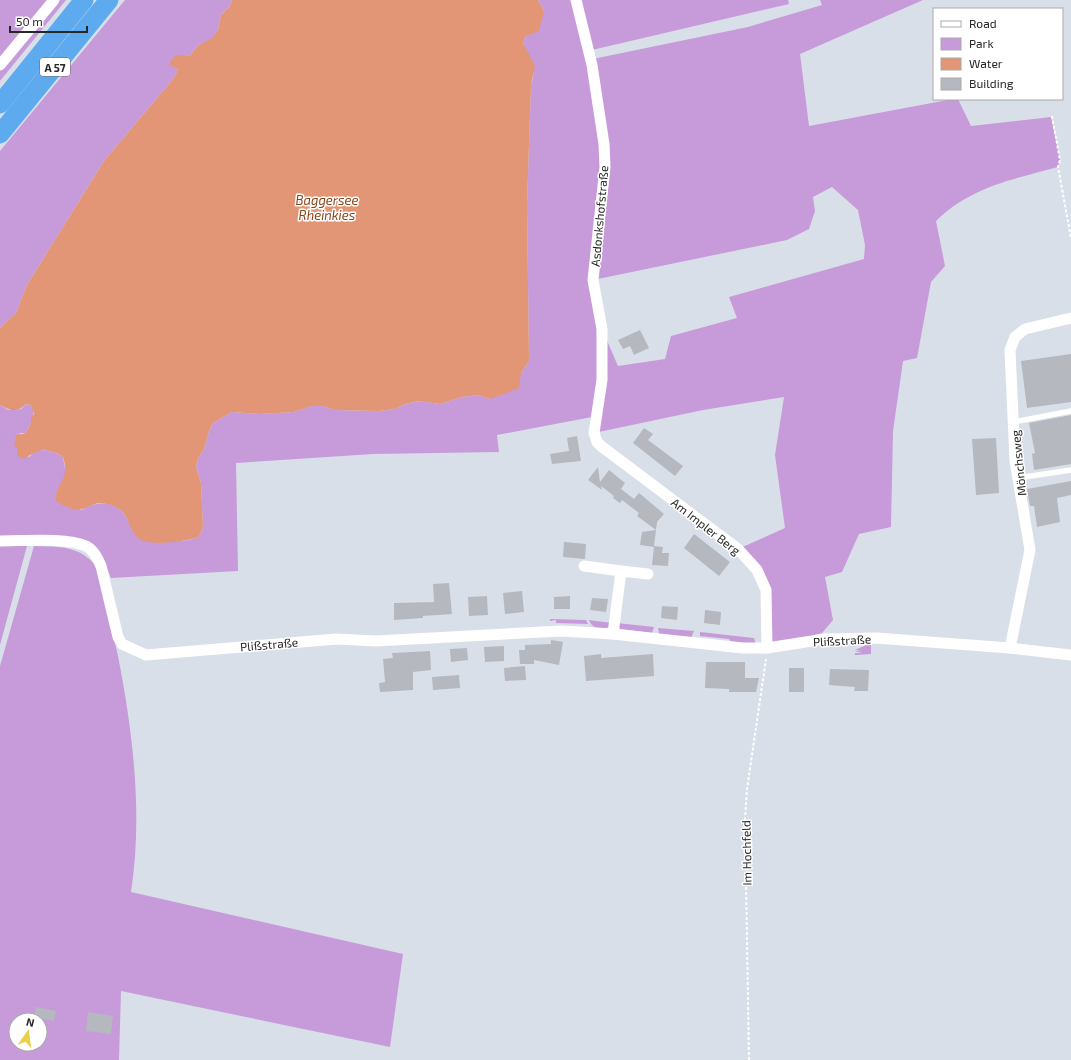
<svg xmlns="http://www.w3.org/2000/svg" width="1071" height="1060" font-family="'Exo 2',sans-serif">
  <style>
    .green { fill: #c79ada; fill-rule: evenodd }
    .water { fill: #e29675 }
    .building { fill: #b6b8c0 }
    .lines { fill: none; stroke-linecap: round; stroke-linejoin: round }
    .path { stroke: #fff; stroke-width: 2; stroke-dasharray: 3 2; stroke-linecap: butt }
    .service { stroke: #fff; stroke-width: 5.5 }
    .minor { stroke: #fff; stroke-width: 11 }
    .motorway { stroke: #5eaaee; stroke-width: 19 }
    .labels { text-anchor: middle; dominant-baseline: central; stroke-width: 3; stroke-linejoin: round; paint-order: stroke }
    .shield { fill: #fff; stroke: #686868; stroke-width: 1 }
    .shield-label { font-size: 11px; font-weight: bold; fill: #272727 }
    .street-label { font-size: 12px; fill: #272727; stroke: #fff }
    .water-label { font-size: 13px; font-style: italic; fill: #884419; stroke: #fff }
  </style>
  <rect width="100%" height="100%" fill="#d9dfe8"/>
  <g class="green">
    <polygon points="0,0 66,0 0,81"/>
    <polygon points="125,0 232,0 230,6 221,15 218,30 212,39 199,45 189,56 168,63 178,69 174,78 104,161 27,285 16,313 0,328 0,151"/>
    <path d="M538 0H574L588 60 748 27 822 5 820 0H923L800 54 809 126 953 99H958L971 126 1051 117 1060 160 1058 167C1014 179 970 187 936 221L945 266 931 282 917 358 903 361 893 431 891 527 859 534 842 572 825 577 833 620 822 633 767 648 766 590 738 549 785 528 775 455 784 397 703 410 594 433 602 329 618 366 665 359 671 336 737 318 729 297 864 259 865 245 858 210 832 187 813 197 815 211 809 229 787 240 593 280 599 362 592 417 497 435 499 452 373 454 236 463 238 571 111 578 103 558 98 551 0 537V405L8 410 21 409 26 404 31 405C37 415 30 424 26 433H20L17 447 29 457 37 450 43 449C50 452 57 452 63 457L66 474 56 495 81 510C105 496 124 504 132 530L158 543 189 540 199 537 203 527 201 483 196 467 198 458 204 449 209 431 213 423 232 412 260 414 294 412 312 406H322L334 410 379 411 395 409 405 404 420 401 440 404 462 397 478 395 490 399 521 373 529 361 527 205 531 85C538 64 528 60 523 43L526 36 532 32 544 11Z"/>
    <polygon points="581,0 788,0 789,4 592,50"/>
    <polygon points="0,545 27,546 0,645"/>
    <path d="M34 546C60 547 79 545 97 567 103 597 112 626 118 656 133 733 143 814 131 892L403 954 390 1047 121 991 119 1060H0V666ZM16 1020H40V1044H16Z"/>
    <polygon points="550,619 586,620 588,624 556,623 556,620 550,621"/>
    <path d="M589 620 612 623 607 628C599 628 592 629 589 620Z"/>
    <polygon points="617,623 654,627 652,633 620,629"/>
    <polygon points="658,628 694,631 691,638 659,634"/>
    <polygon points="700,632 754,638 756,645 732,643 729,639 700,636"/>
    <polygon points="871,643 871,654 855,655 855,653 862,653 855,651 862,651 855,650"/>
  </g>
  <path class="water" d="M232 0H538L544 11 539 31 526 36 523 43 535 66 531 85 527 205 529 361 521 373 519 388 490 399 478 395 462 397 440 404 419 401 405 404 395 409 379 411 334 410 322 406H312L294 412 260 414 232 412 213 423 209 431 204 449 198 458 196 467 201 483 203 527 199 537C187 541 146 548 137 537 126 525 131 512 111 505 96 500 95 505 82 509 73 512 63 505 56 501 54 483 71 482 63 457 57 452 50 452 43 449L22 459 17 455V447L14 446 16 435 26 433 31 423V418L34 414 31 405 26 404C17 413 10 411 0 405V328L16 313 27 285 104 161 174 78 178 69 168 64 176 55 189 56 199 45 212 38 218 30 221 15 230 6Z"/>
  <g class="building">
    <polygon points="640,330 649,348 634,355 630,346 623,349 618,340"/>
    <polygon points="1071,354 1071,402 1027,408 1021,361"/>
    <polygon points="1071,415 1071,464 1034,470 1032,454 1035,453 1029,423"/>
    <polygon points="644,428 653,434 648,440 683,466 675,476 633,443"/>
    <polygon points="577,436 581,461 552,464 550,454 569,451 567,438"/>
    <polygon points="996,438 999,493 976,495 972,439"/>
    <polygon points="598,467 600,482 609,470 625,483 621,489 634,499 639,493 664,514 657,522 656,530 637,516 639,513 622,500 620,503 613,498 614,496 601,486 602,490 588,480"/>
    <polygon points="1071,481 1071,495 1057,498 1060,522 1037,527 1034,506 1030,506 1027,489"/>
    <polygon points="656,530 654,546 663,547 662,553 669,553 668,566 652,565 654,547 640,545 642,532"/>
    <polygon points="694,534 730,562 719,576 684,548"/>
    <polygon points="564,542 586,544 585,559 563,557"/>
    <polygon points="449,583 452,614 423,616 423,618 394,620 394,603 434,602 433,584"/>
    <polygon points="522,591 524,612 505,614 503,593"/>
    <polygon points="487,596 488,615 469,616 468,597"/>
    <polygon points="570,596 570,609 554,609 554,597"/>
    <polygon points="592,598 608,599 606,612 590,610"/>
    <polygon points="662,606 678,607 677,620 661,618"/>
    <polygon points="705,610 721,612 720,625 704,623"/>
    <polygon points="551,640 563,642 559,665 534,660 534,664 520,664 519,650 525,650 525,645 551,644"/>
    <polygon points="504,646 504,661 485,662 484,647"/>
    <polygon points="467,648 468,660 451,662 450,649"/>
    <polygon points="430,651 431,670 413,672 413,690 380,692 379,683 385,682 383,659 393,658 392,653"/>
    <polygon points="601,654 601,658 653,654 654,676 586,681 584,656"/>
    <polygon points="706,662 745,662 745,678 759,678 756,692 729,692 729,689 705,688"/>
    <polygon points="525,666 526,680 505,681 504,668"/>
    <rect x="789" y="668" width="15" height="24"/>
    <polygon points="830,669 869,670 868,691 854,691 855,687 829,685"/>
    <polygon points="459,675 460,688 433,690 432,677"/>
    <polygon points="36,1007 56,1011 54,1021 34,1017"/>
    <polygon points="88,1012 113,1016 111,1034 86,1031"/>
  </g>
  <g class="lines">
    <g class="path">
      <polyline points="1052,116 1060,160 1058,167 1071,238"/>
      <polyline points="749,1060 745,819 747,789 766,659"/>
    </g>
    <g class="service">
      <polyline points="1013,422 1071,411"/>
      <polyline points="1018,478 1071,470"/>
    </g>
    <g class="minor">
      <polyline points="576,0 592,65 604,144 605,167 593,280 602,329 602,380 594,433 597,442 601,446 738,549 757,570 766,590 767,648"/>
      <polyline points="0,65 54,0"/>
      <path d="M0 541C24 541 66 537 86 546 94 550 98 559 101 566L118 637 122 644 146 655 336 639 376 641 561 631 613 634 743 648H767L825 639 876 638 1010 648 1071 655"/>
      <polyline points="584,566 621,571 613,634"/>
      <polyline points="621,571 648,574"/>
      <polyline points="1010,648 1030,550 1015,461 1010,350 1015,337 1025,329 1071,318"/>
    </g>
    <g class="motorway">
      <polyline points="0,104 84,0"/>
      <polyline points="0,134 109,0"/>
    </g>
  </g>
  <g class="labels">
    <rect class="shield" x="40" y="58" width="30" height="18" rx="3"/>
    <g class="shield-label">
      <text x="55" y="67">A 57</text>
    </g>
    <g class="street-label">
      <text transform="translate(599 216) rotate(-85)">Asdonkshofstraße</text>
      <text transform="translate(1018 463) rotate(-96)">Mönchsweg</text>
      <text transform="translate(706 526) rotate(38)">Am Impler Berg</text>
      <text transform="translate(842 640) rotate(-3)">Plißstraße</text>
      <text transform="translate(269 644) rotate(-5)">Plißstraße</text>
      <text transform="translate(746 853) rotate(-91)">Im Hochfeld</text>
    </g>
    <g class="water-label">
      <text x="327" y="200">Baggersee<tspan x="327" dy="15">Rheinkies</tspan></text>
    </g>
  </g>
  <rect x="933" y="8" width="130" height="92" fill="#ffffff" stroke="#a9a9a9"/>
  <rect x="941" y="21" width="20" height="6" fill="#ffffff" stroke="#a9a9a9"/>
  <text x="969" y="28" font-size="12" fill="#272727">Road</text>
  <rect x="941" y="38" width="20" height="12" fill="#c79ada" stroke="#a9a9a9"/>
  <text x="969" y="48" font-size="12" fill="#272727">Park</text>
  <rect x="941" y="58" width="20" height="12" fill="#e29675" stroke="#a9a9a9"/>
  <text x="969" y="68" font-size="12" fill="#272727">Water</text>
  <rect x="941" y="78" width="20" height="12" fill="#b6b8c0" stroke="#a9a9a9"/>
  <text x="969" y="88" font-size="12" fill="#272727">Building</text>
  <g transform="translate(28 1032) rotate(14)"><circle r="19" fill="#ffffff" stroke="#a9a9a9"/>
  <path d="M0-3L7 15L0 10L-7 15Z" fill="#e8d047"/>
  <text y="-6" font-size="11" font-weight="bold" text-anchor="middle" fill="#272727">N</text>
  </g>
  <path d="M10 26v6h77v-6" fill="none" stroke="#272727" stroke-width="2"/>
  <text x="16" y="26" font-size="12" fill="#272727" stroke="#ffffff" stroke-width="3" paint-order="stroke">50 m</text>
</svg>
